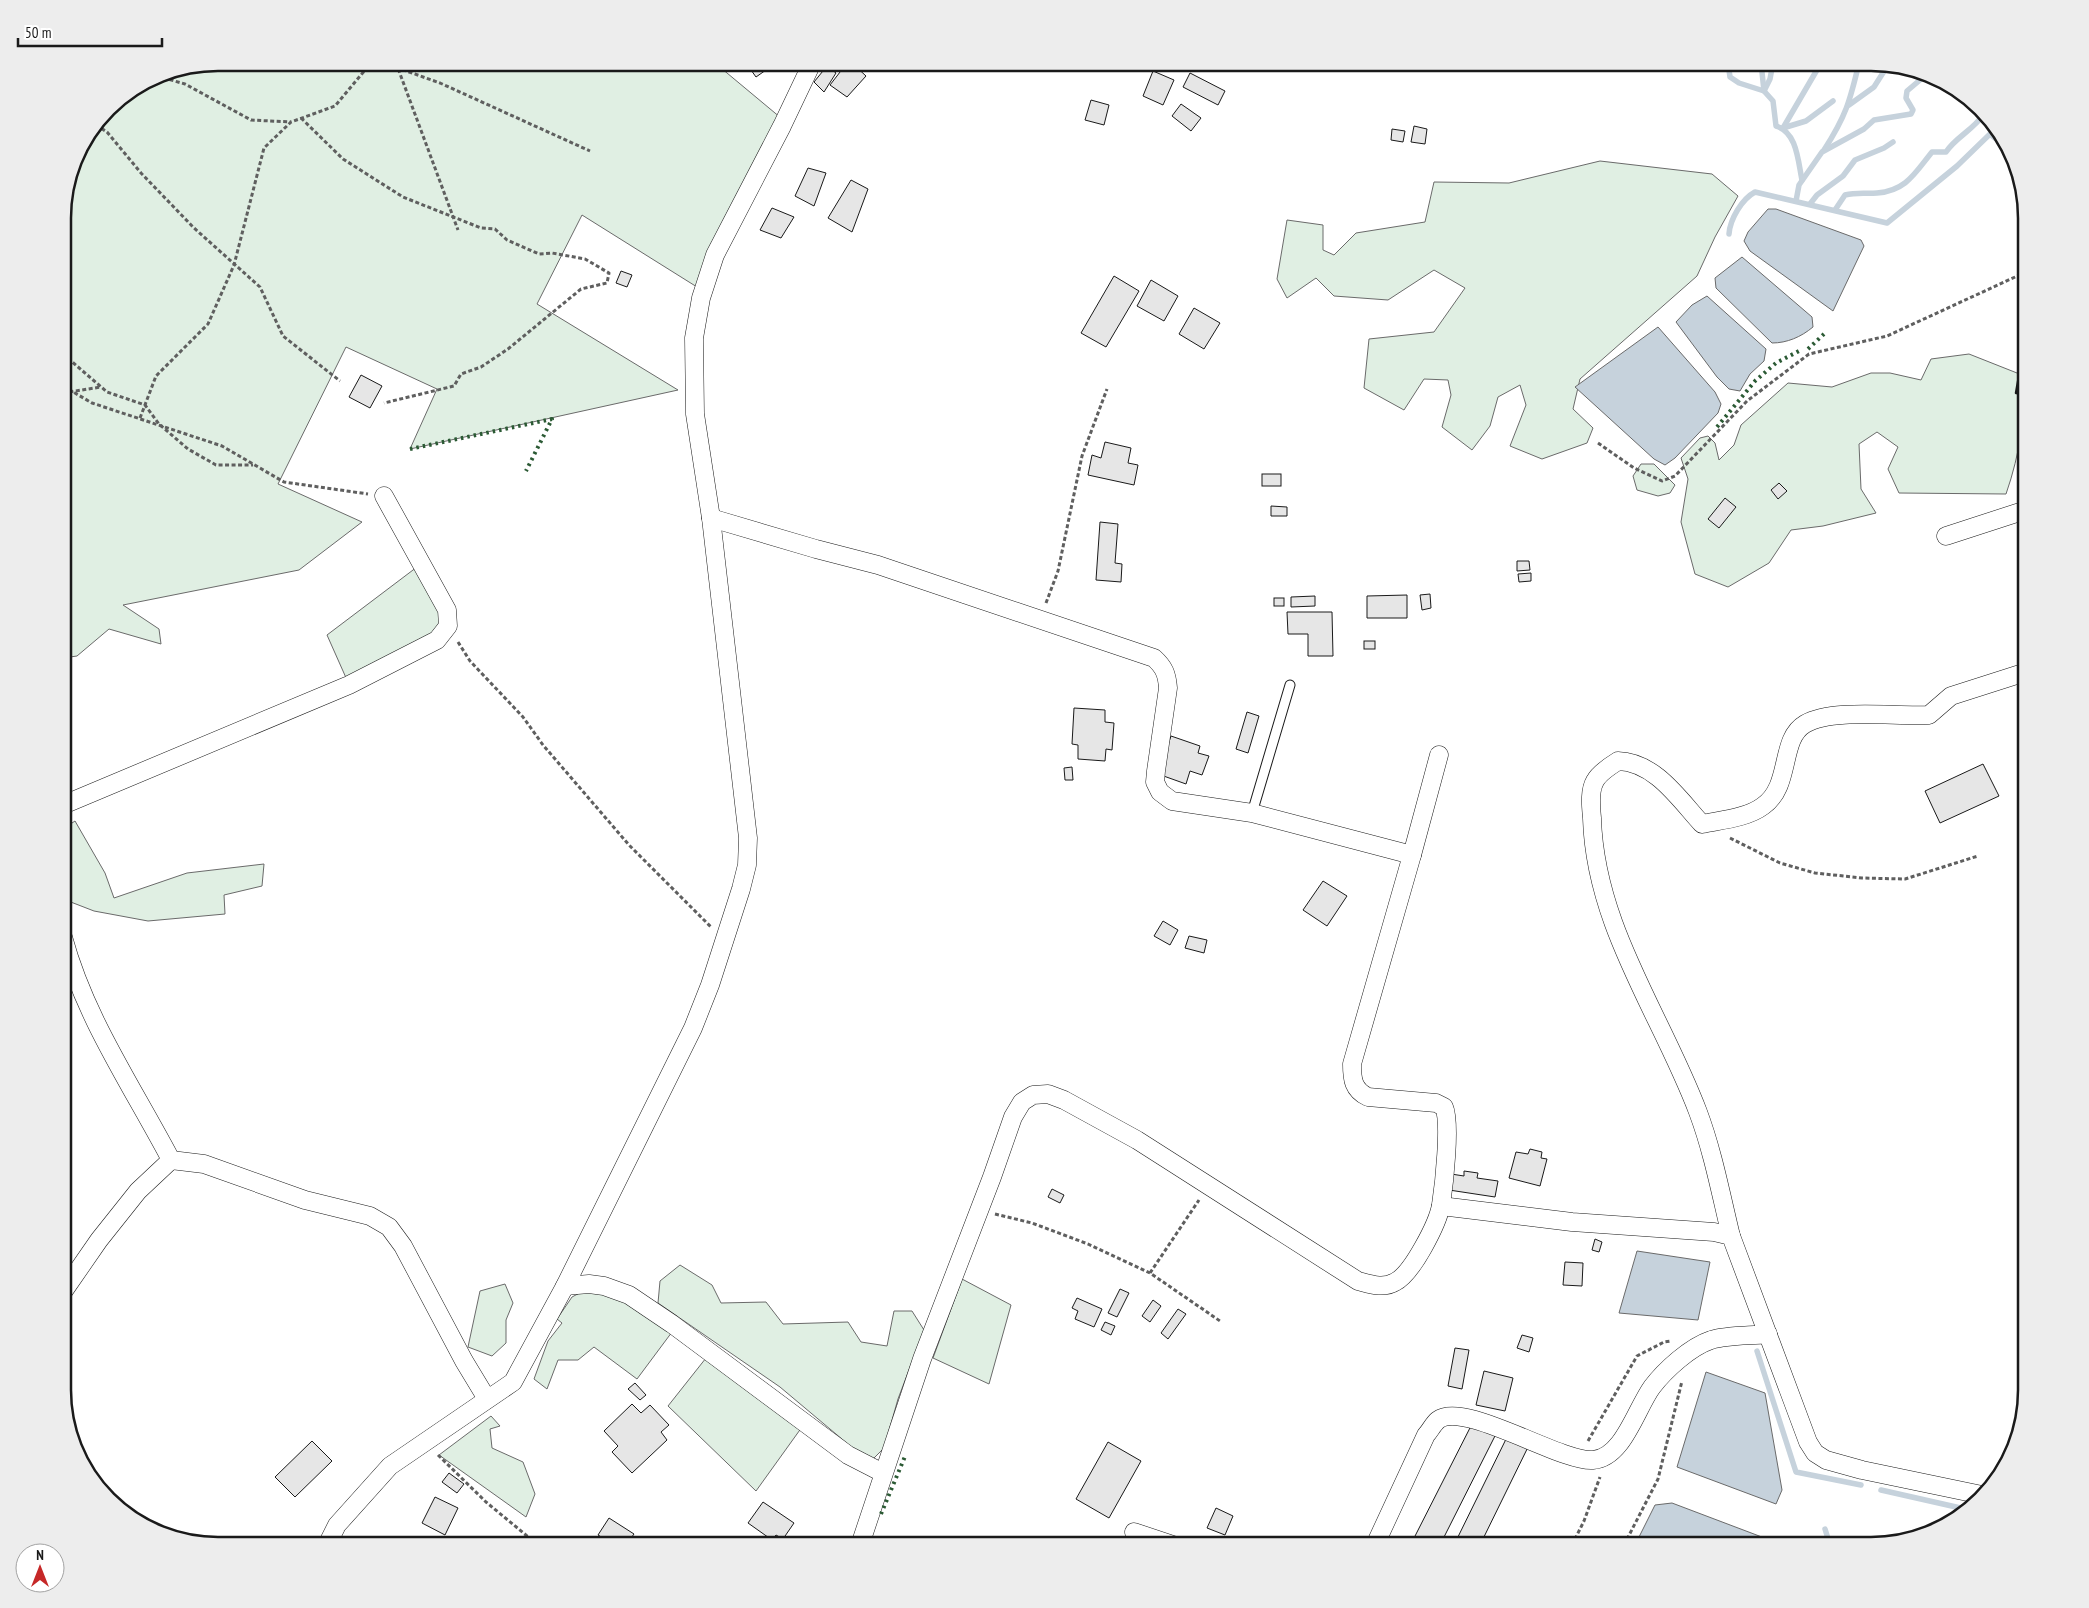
<svg xmlns="http://www.w3.org/2000/svg" width="2089" height="1608" font-family="'PT Sans Narrow',sans-serif">
  <style>
    .green { fill: #e0efe3; stroke: #6a6a6a }
    .water { fill: #c6d2dc; stroke: #6a6a6a }
    .lines { fill: none; stroke-linecap: round; stroke-linejoin: round }
    .stream { stroke: #c6d2dc; stroke-width: 5.5 }
    .building { fill: #e6e6e6; stroke: #1a1a1a }
    .service-casing { stroke: #1a1a1a; stroke-width: 11 }
    .minor-casing { stroke: #1a1a1a; stroke-width: 19 }
    .path { stroke: #5f5f5f; stroke-width: 3; stroke-dasharray: 4 2.5; stroke-linecap: butt }
    .service { stroke: #fff; stroke-width: 9 }
    .minor { stroke: #fff; stroke-width: 18 }
    .hedge { stroke: #2b5a34; stroke-width: 4; stroke-dasharray: 2.5 4; stroke-linecap: butt }
    .wall { stroke: #1a1a1a; stroke-width: 2.5 }
    .rim { fill: none; stroke: #1a1a1a; stroke-width: 2.5 }
  </style>
  <rect width="100%" height="100%" fill="#fff"/>
  <g class="green">
    <polygon points="218,63 715,63 781,118 697,287 582,215 537,304 678,390 410,449 437,389 346,347 278,484 362,522 299,570 123,605 159,629 161,644 109,629 77,656 63,658 63,208 78,149 108,108 159,74"/>
    <polygon points="1600,161 1712,174 1738,196 1715,237 1697,276 1580,379 1573,409 1593,428 1587,443 1542,459 1510,446 1526,405 1520,385 1498,397 1490,426 1472,450 1442,427 1451,395 1448,380 1424,379 1404,410 1364,388 1369,339 1434,332 1465,288 1434,270 1388,300 1334,296 1316,278 1287,298 1277,279 1287,220 1323,225 1323,250 1334,255 1356,233 1425,222 1434,182 1509,183"/>
    <path d="M1969 354 2017 373 2026 370C2026 412 2020 454 2006 494L1899 493 1888 469 1898 447 1877 432 1859 444 1861 489 1876 513 1823 526 1791 530 1769 563 1728 587 1695 574 1681 522 1688 479 1681 458 1700 438 1708 436 1715 443 1719 460 1734 445 1741 425 1788 383 1832 387 1871 373H1890L1921 380 1931 359Z"/>
    <polygon points="1641,464 1654,464 1675,485 1670,493 1658,496 1637,490 1633,476"/>
    <polygon points="417,567 441,611 444,625 433,638 347,680 327,635"/>
    <polygon points="75,821 105,873 114,898 187,873 264,864 262,886 224,895 225,914 148,921 94,911 63,899 63,829"/>
    <polygon points="680,1265 712,1285 721,1303 766,1302 783,1324 848,1322 861,1342 887,1346 894,1311 912,1311 924,1330 898,1399 884,1448 873,1459 855,1450 780,1387 658,1303 660,1281"/>
    <polygon points="962,1279 1011,1305 989,1384 933,1358"/>
    <polygon points="505,1284 513,1303 506,1320 506,1343 492,1356 468,1347 480,1291"/>
    <polygon points="587,1289 617,1296 672,1332 637,1379 594,1347 578,1360 558,1360 547,1389 534,1379 548,1341 562,1323 557,1319 572,1297"/>
    <polygon points="706,1358 802,1427 756,1491 668,1406"/>
    <polygon points="491,1416 500,1426 490,1429 492,1448 523,1462 535,1494 526,1517 439,1455"/>
  </g>
  <g class="water">
    <polygon points="1768,209 1776,209 1861,240 1864,246 1833,311 1750,251 1744,241 1748,232"/>
    <path d="M1742 257 1812 317 1813 327C1801 337 1787 343 1772 343L1716 288 1715 278Z"/>
    <polygon points="1707,296 1766,349 1764,361 1750,374 1740,391 1729,389 1717,377 1676,322 1692,305"/>
    <polygon points="1658,327 1715,392 1721,404 1718,413 1675,458 1665,465 1654,459 1575,387"/>
    <polygon points="1637,1251 1710,1262 1698,1320 1619,1313"/>
    <polygon points="1706,1372 1765,1393 1782,1490 1776,1504 1677,1467"/>
    <polygon points="1672,1503 1783,1545 1635,1545 1655,1505"/>
  </g>
  <g class="lines">
    <g class="stream">
      <polyline points="1728,63 1730,77 1739,83 1764,91 1770,79 1773,63"/>
      <path d="M1761 63 1764 91 1773 101 1776 126C1797 132 1798 161 1802 180"/>
      <polyline points="1849,105 1874,87 1888,65"/>
      <polyline points="1783,128 1821,63"/>
      <polyline points="1783,128 1806,121 1833,101"/>
      <path d="M1824 150C1846 116 1850 101 1859 63"/>
      <polyline points="1796,201 1799,185 1822,152 1864,129 1874,120 1911,114 1913,110 1906,98 1907,91 1927,74"/>
      <polyline points="1810,204 1817,195 1843,176 1855,160 1884,148 1893,142"/>
      <path d="M1835 210 1845 195C1857 192 1866 194 1877 193 1906 191 1915 173 1932 152H1946C1956 137 1973 130 1983 115"/>
      <path d="M1729 234C1730 219 1742 199 1755 192L1887 223 1957 166 1990 134 1995 138 2000 136"/>
      <polyline points="1757,1351 1796,1472 1861,1485"/>
      <polyline points="1881,1490 1965,1509"/>
      <polyline points="1825,1529 1830,1545"/>
    </g>
  </g>
  <g class="building">
    <polygon points="746,63 776,63 756,77"/>
    <polygon points="847,63 852,63 866,76 847,97 830,85"/>
    <polygon points="827,66 836,73 824,92 814,82"/>
    <polygon points="1153,71 1174,80 1163,105 1143,96"/>
    <polygon points="1190,73 1225,91 1218,105 1183,87"/>
    <polygon points="1091,100 1109,105 1104,125 1085,120"/>
    <polygon points="1181,104 1201,118 1191,131 1172,116"/>
    <polygon points="1414,126 1427,129 1425,144 1411,142"/>
    <polygon points="1392,129 1405,131 1403,142 1391,140"/>
    <polygon points="808,168 826,173 814,206 795,196"/>
    <polygon points="851,180 868,189 852,232 828,218"/>
    <polygon points="772,208 794,217 781,238 760,230"/>
    <polygon points="621,271 632,275 627,287 616,283"/>
    <polygon points="1114,276 1139,291 1106,347 1081,333"/>
    <polygon points="1151,280 1178,296 1164,321 1137,306"/>
    <polygon points="1194,308 1220,323 1204,349 1179,334"/>
    <polygon points="361,375 382,386 370,408 349,397"/>
    <polygon points="1105,442 1131,448 1128,463 1138,465 1134,485 1088,475 1092,455 1101,458"/>
    <rect x="1262" y="474" width="19" height="12"/>
    <polygon points="1779,483 1787,491 1778,499 1771,490"/>
    <polygon points="1725,498 1736,507 1719,528 1708,519"/>
    <polygon points="1271,506 1287,507 1287,516 1271,516"/>
    <polygon points="1100,522 1118,524 1115,563 1122,564 1121,582 1096,580"/>
    <polygon points="1517,561 1529,561 1530,570 1517,571"/>
    <polygon points="1531,573 1531,581 1519,582 1518,574"/>
    <polygon points="1430,594 1431,608 1422,610 1420,595"/>
    <polygon points="1407,595 1407,618 1367,618 1367,596"/>
    <polygon points="1315,596 1315,606 1291,607 1291,597"/>
    <rect x="1274" y="598" width="10" height="8"/>
    <polygon points="1287,612 1332,612 1333,656 1308,656 1308,634 1288,634"/>
    <rect x="1364" y="641" width="11" height="8"/>
    <polygon points="1074,708 1105,710 1105,722 1114,723 1112,750 1106,749 1105,761 1078,759 1078,745 1072,744"/>
    <polygon points="1247,712 1259,716 1248,753 1236,749"/>
    <polygon points="1171,736 1200,746 1198,753 1209,756 1202,775 1190,771 1186,784 1158,774"/>
    <polygon points="1983,764 1999,796 1940,823 1925,791"/>
    <polygon points="1072,767 1073,780 1065,780 1064,768"/>
    <polygon points="2026,834 2026,856 2025,857 2018,837"/>
    <polygon points="1323,881 1347,896 1327,926 1303,910"/>
    <polygon points="1163,921 1178,930 1170,945 1154,936"/>
    <polygon points="1189,936 1207,940 1204,953 1185,948"/>
    <polygon points="1530,1149 1542,1152 1541,1158 1547,1159 1540,1186 1509,1178 1516,1152 1528,1154"/>
    <polygon points="1464,1171 1478,1173 1477,1178 1498,1181 1495,1197 1449,1190 1451,1174 1464,1176"/>
    <polygon points="1052,1189 1064,1195 1060,1203 1048,1197"/>
    <polygon points="1595,1239 1602,1242 1599,1252 1592,1250"/>
    <polygon points="1565,1262 1583,1263 1582,1286 1563,1285"/>
    <polygon points="1120,1289 1129,1293 1117,1317 1108,1313"/>
    <polygon points="1077,1298 1102,1309 1094,1327 1075,1319 1078,1311 1072,1308"/>
    <polygon points="1153,1300 1161,1306 1150,1322 1142,1316"/>
    <polygon points="1178,1309 1186,1314 1168,1339 1161,1333"/>
    <polygon points="1105,1322 1115,1326 1111,1335 1101,1330"/>
    <polygon points="1522,1335 1533,1338 1529,1352 1517,1348"/>
    <polygon points="1455,1348 1469,1350 1462,1389 1448,1386"/>
    <polygon points="1484,1371 1513,1378 1505,1411 1476,1405"/>
    <polygon points="635,1383 646,1395 640,1400 628,1389"/>
    <polygon points="632,1404 641,1413 650,1405 669,1425 661,1432 667,1440 632,1473 612,1452 618,1446 604,1431"/>
    <polygon points="1475,1418 1498,1430 1440,1545 1419,1545 1412,1542"/>
    <polygon points="1510,1431 1531,1441 1480,1545 1454,1545"/>
    <polygon points="312,1441 332,1461 295,1497 275,1477"/>
    <polygon points="1108,1442 1141,1461 1109,1518 1076,1499"/>
    <polygon points="449,1473 464,1484 457,1493 442,1482"/>
    <polygon points="435,1497 458,1508 445,1535 422,1523"/>
    <polygon points="763,1502 794,1523 783,1539 776,1535 772,1540 748,1523"/>
    <polygon points="1216,1508 1233,1516 1225,1535 1207,1528"/>
    <polygon points="609,1518 634,1534 626,1545 615,1545 598,1535"/>
  </g>
  <g class="lines">
    <g class="service-casing">
      <polyline id="service" points="1252,813 1290,685"/>
    </g>
    <g class="minor-casing">
      <g id="minor">
        <path d="M711 518 816 549 878 565 1154 658C1164 667 1167 674 1168 688L1156 771 1155 782 1160 792 1172 801 1252 813 1412 855 1352 1064C1352 1079 1353 1090 1368 1097L1436 1103 1444 1107C1451 1123 1444 1185 1441 1205 1438 1223 1412 1274 1395 1282 1383 1289 1370 1284 1358 1281L1137 1140 1064 1100 1048 1094 1033 1095 1022 1102 1013 1117 992 1177 922 1359 860 1545"/>
        <polyline points="1946,536 2026,510"/>
        <polyline points="63,805 349,685 437,640 448,626 447,610 384,496"/>
        <polyline points="1412,855 1439,755"/>
        <path d="M63 937C85 1018 132 1086 171 1160L204 1164 305 1200 370 1216 389 1227 403 1246 464 1361 487 1399"/>
        <polyline points="1441,1206 1572,1222 1714,1232 1731,1236 1808,1442 1815,1453 1826,1460 1862,1470 1982,1495"/>
        <path d="M1731 1236C1721 1195 1713 1152 1698 1112 1661 1014 1595 926 1592 818 1591 807 1589 791 1595 781 1599 773 1610 766 1618 761 1655 762 1679 799 1702 824 1721 820 1747 818 1763 806 1792 786 1779 739 1805 724 1833 708 1896 717 1929 715L1951 696 2026 672"/>
        <polyline points="565,1286 589,1284 604,1286 629,1295 672,1324 848,1455 883,1473"/>
        <polyline points="63,1292 99,1240 138,1191 171,1160"/>
        <polyline points="1134,1532 1173,1545"/>
        <polyline points="327,1545 337,1525 390,1466 513,1382 565,1286 693,1028 710,985 741,889 747,865 748,838 711,518 695,414 694,338 701,298 715,255 782,126 812,63"/>
        <path d="M1375 1545 1426 1435C1430 1431 1433 1424 1438 1420 1463 1400 1562 1463 1593 1460 1623 1458 1636 1409 1652 1387 1665 1370 1690 1347 1711 1340 1728 1335 1750 1336 1768 1334"/>
      </g>
    </g>
    <g class="path">
      <polyline points="384,63 440,83 590,151"/>
      <polyline points="396,63 458,230"/>
      <polyline points="157,76 185,84 251,120 291,122"/>
      <polyline points="301,118 343,159 403,197 481,228 495,229 507,240 539,254 552,253 585,259 609,273 607,283 581,289 508,349 481,367 461,374 454,386 384,403"/>
      <polyline points="96,125 107,132 141,173 194,228 260,287 283,336 340,381"/>
      <polyline points="63,354 107,392 145,405 159,424 188,449 216,465 253,465"/>
      <polyline points="63,386 92,403 222,446 284,482 368,494"/>
      <polyline points="63,393 101,387"/>
      <polyline points="140,418 156,376 208,324 234,265 264,148 291,122 335,106 371,63"/>
      <polyline points="1598,443 1634,468 1662,481 1675,476 1747,401 1809,354 1887,336 2026,272"/>
      <polyline points="1046,603 1058,571 1082,456 1107,389"/>
      <polyline points="458,642 470,661 523,717 543,745 629,845 711,927"/>
      <polyline points="1730,838 1780,863 1815,873 1862,878 1905,879 1978,856"/>
      <polyline points="995,1214 1032,1223 1088,1244 1150,1273 1220,1321"/>
      <polyline points="1150,1273 1199,1200"/>
      <polyline points="1588,1441 1637,1356 1664,1342 1671,1341"/>
      <polyline points="438,1455 486,1502 538,1545"/>
      <polyline points="1572,1545 1584,1521 1600,1477"/>
      <polyline points="1624,1545 1658,1479 1682,1381"/>
    </g>
    <use href="#service" class="service"/>
    <use href="#minor" class="minor"/>
    <g class="hedge">
      <polyline points="1808,349 1824,334"/>
      <polyline points="1717,427 1755,381 1776,363 1799,351"/>
      <polyline points="410,449 552,419 526,471"/>
      <polyline points="881,1514 906,1454"/>
    </g>
    <polyline class="wall" points="2026,336 2016,393 2026,394"/>
  </g>
  <path d="M0 0H2089V1608H0ZM218 71H1871A147 147 0 0 1 2018 218V1390A147 147 0 0 1 1871 1537H218A147 147 0 0 1 71 1390V218A147 147 0 0 1 218 71Z" fill="#ededed" fill-rule="evenodd"/>
  <path class="rim" d="M218 71H1871A147 147 0 0 1 2018 218V1390A147 147 0 0 1 1871 1537H218A147 147 0 0 1 71 1390V218A147 147 0 0 1 218 71Z"/>
  <g transform="translate(40 1568)"><circle r="24" fill="#ffffff" stroke="#a3a3a3"/>
  <path d="M0-4L9 19L0 12L-9 19Z" fill="#c62828"/>
  <text y="-8" font-size="14" font-weight="bold" text-anchor="middle" fill="#1a1a1a">N</text>
  </g>
  <path d="M18 38v8h144v-8" fill="none" stroke="#1a1a1a" stroke-width="2.5"/>
  <text x="25" y="38" font-size="15" fill="#1a1a1a" stroke="#ffffff" stroke-width="4" paint-order="stroke">50 m</text>
</svg>
